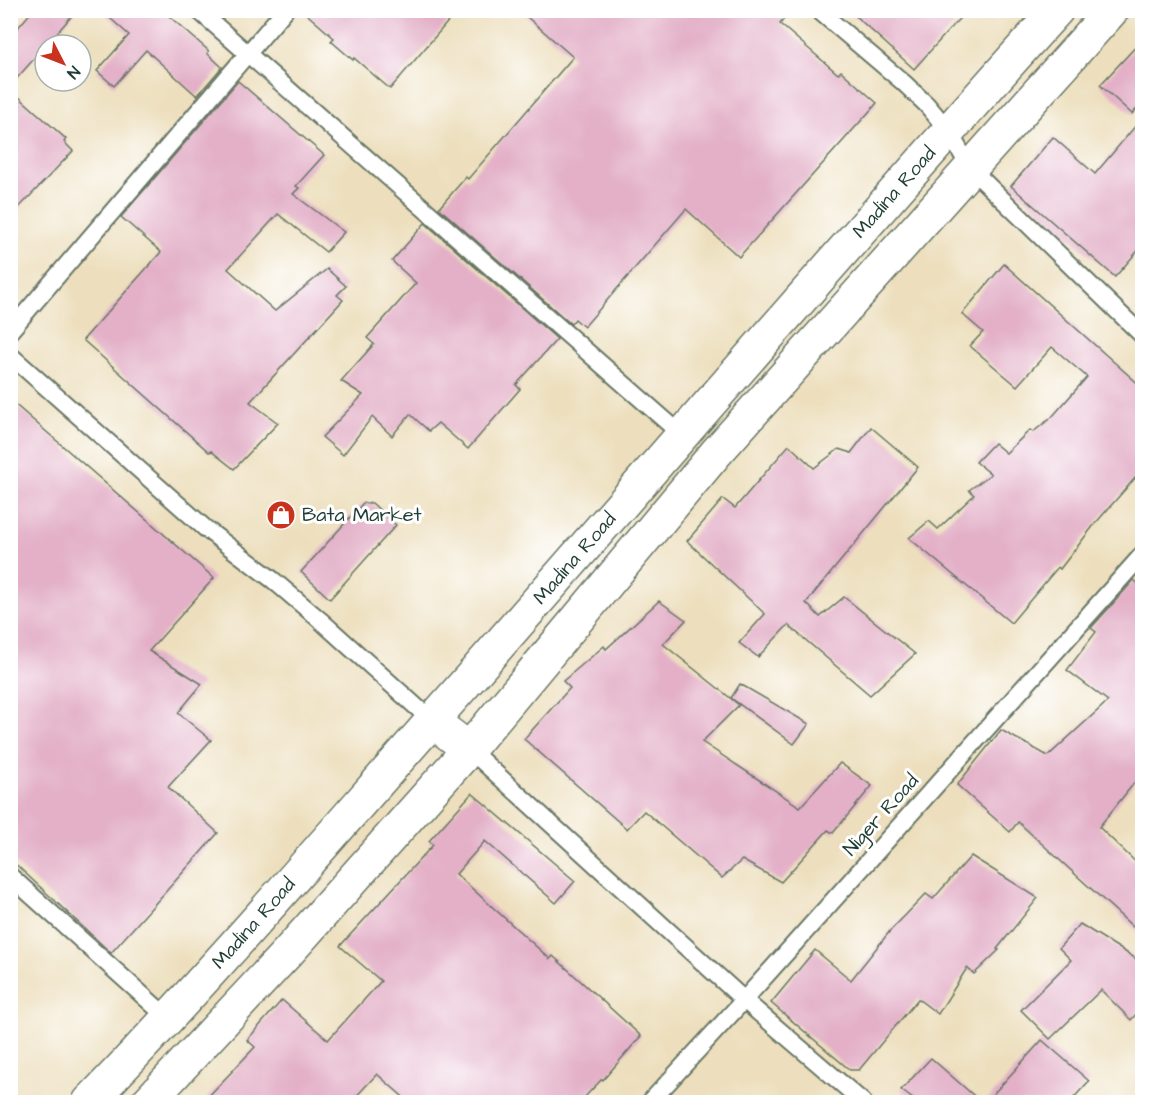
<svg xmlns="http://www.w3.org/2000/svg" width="1153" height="1113" font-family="'Architects Daughter',sans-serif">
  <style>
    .building { fill: #e3b0c8 }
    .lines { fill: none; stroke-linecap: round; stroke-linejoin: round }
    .service-casing { stroke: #677664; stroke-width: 20 }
    .minor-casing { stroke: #677664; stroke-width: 36 }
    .secondary-casing { stroke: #677664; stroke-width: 36 }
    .service { stroke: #fff; stroke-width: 16 }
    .minor { stroke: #fff; stroke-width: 33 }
    .secondary { stroke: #fff; stroke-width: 33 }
    .labels { text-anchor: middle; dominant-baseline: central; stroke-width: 6; stroke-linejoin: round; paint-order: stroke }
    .street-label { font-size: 20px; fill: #1f3d34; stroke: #fff }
    .poi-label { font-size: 20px; fill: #1f3d34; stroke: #fff; text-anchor: start }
  </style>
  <rect width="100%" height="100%" fill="#fff"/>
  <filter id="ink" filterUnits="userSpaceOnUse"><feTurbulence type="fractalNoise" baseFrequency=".0167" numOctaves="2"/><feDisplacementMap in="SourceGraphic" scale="12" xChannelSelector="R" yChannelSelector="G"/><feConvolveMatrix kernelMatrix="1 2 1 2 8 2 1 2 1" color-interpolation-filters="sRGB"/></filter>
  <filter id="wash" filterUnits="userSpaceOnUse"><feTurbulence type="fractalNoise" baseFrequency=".008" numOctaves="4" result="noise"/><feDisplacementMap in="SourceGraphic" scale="24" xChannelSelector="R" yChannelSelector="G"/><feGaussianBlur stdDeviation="1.35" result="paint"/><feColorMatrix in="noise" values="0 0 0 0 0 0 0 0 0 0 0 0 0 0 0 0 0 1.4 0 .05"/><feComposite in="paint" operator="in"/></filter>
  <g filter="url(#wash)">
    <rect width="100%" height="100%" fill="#eddfbd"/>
    <g id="blocks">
      <g class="building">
        <polygon points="33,10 77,10 10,86 10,37"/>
        <polygon points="101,10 162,10 209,51 207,53 222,67 197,96 146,50 114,86 97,71 129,35"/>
        <polygon points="302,10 458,10 390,89 354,58 353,60 331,41 334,38"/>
        <polygon points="519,10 791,10 780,24 838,74 841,71 877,103 739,257 686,209 584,327 575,319 571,324 439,208 466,177 468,179 573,57"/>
        <polygon points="849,10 967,10 914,69"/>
        <polygon points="1143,39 1143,102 1132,114 1100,85"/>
        <polygon points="238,81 324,155 296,186 299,188 293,194 344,232 326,252 278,214 228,269 275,311 327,269 346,286 337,295 343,300 250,402 278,423 234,469 211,451 209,452 83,340 161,252 121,217"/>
        <polygon points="10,89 66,139 64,142 73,151 10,217"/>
        <polygon points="1143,117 1143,245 1115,277 1011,186 1053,137 1095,174"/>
        <polygon points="425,223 557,339 516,385 520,389 468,449 438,423 429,431 410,414 392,436 372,417 343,455 322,437 363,395 341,381 374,344 367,338 416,283 392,261"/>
        <polygon points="1004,264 1143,388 1143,469 1094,525 1060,569 1058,567 1011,623 909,538 929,521 938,529 974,495 969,490 991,474 976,462 994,443 1006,453 1030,430 1033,432 1052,417 1087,377 1052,347 1017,386 970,346 983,332 962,314"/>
        <polygon points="10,400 214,578 149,651 202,684 178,713 211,740 168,787 218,833 111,953 10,859"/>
        <polygon points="871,427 918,467 806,603 820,617 844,597 915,654 870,695 788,625 758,657 739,643 765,614 687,541 723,499 735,508 789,445 814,468 839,449 851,453"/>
        <polygon points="363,503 372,503 396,525 330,599 301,572"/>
        <polygon points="1134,580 1143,588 1143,772 1099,827 1143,869 1143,936 1018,822 1010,832 957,785 1001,730 1048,756 1108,701 1067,670 1096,632 1091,628"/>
        <polygon points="659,601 686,620 663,644 739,705 702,742 800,807 840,763 872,786 833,833 828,830 781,882 742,860 722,878 644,811 627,829 524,739 570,688 563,681 604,646 606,649"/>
        <polygon points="740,684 809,724 794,744 731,698"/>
        <polygon points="472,793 575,881 556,903 485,841 456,874 550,959 553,956 641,1036 603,1080 602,1079 580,1102 409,1102 377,1074 351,1102 203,1102 255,1047 247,1040 282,1000 328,1040 381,981 340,946 433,845 429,841"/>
        <polygon points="971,856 1038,898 997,949 999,950 974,974 967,968 938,1014 918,999 859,1070 850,1070 771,1003 815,950 851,980 890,931 926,894 933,899"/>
        <polygon points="1080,924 1143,963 1143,1006 1131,1020 1101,990 1050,1039 1021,1010 1071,960 1059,948"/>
        <polygon points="1042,1040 1089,1081 1070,1102 986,1102"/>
        <polygon points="931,1058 981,1102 917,1102 901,1090"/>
      </g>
    </g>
  </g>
  <g filter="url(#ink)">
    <use href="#blocks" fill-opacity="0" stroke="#677664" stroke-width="1.5"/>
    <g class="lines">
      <g class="service-casing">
        <g id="service">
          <polyline points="198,10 683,436"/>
          <polyline points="818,10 904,83 927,105 948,130 970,168 1142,335"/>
          <polyline points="10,331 285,10"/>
          <polyline points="10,355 206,529 273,580 320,620 432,721"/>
          <polyline points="469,749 744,1000 863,1102"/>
          <polyline points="10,876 169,1019"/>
          <polyline points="650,1102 744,1000 1142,555"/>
        </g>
      </g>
      <g class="minor-casing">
        <polyline id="minor" points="432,721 469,749"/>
      </g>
      <g class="secondary-casing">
        <g id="secondary">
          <path id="s1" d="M89 1102C208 979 319 849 432 721 641 485 845 244 1057 10"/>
          <polyline points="148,1102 288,952 469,749 716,453 1112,10"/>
        </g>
      </g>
      <use href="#service" class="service"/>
      <use href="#minor" class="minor"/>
      <use href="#secondary" class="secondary"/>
    </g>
  </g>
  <defs>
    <g id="shop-disc" transform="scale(1.5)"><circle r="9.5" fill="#c8321e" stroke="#fff"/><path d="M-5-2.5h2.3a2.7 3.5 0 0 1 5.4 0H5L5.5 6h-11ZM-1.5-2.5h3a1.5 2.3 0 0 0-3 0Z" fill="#fff"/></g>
  </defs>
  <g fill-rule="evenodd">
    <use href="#shop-disc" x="281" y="515"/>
  </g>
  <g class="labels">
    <g class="street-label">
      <text stroke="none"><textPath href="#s1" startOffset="1215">Madina Road</textPath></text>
      <text stroke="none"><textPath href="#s1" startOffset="729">Madina Road</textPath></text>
      <text transform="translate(881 815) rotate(-48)">Niger Road</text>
      <text stroke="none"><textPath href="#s1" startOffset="243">Madina Road</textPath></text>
    </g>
    <g class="poi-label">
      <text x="302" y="515">Bata Market</text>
    </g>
  </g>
  <rect width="1153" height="1113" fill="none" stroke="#fff" stroke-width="36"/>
  <g transform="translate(63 63) rotate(132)"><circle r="28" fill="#ffffff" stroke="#a5b1ae" stroke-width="1.5"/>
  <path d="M0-4.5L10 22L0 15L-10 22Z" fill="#c8321e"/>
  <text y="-9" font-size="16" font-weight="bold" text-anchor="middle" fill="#1f3d34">N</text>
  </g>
</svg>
